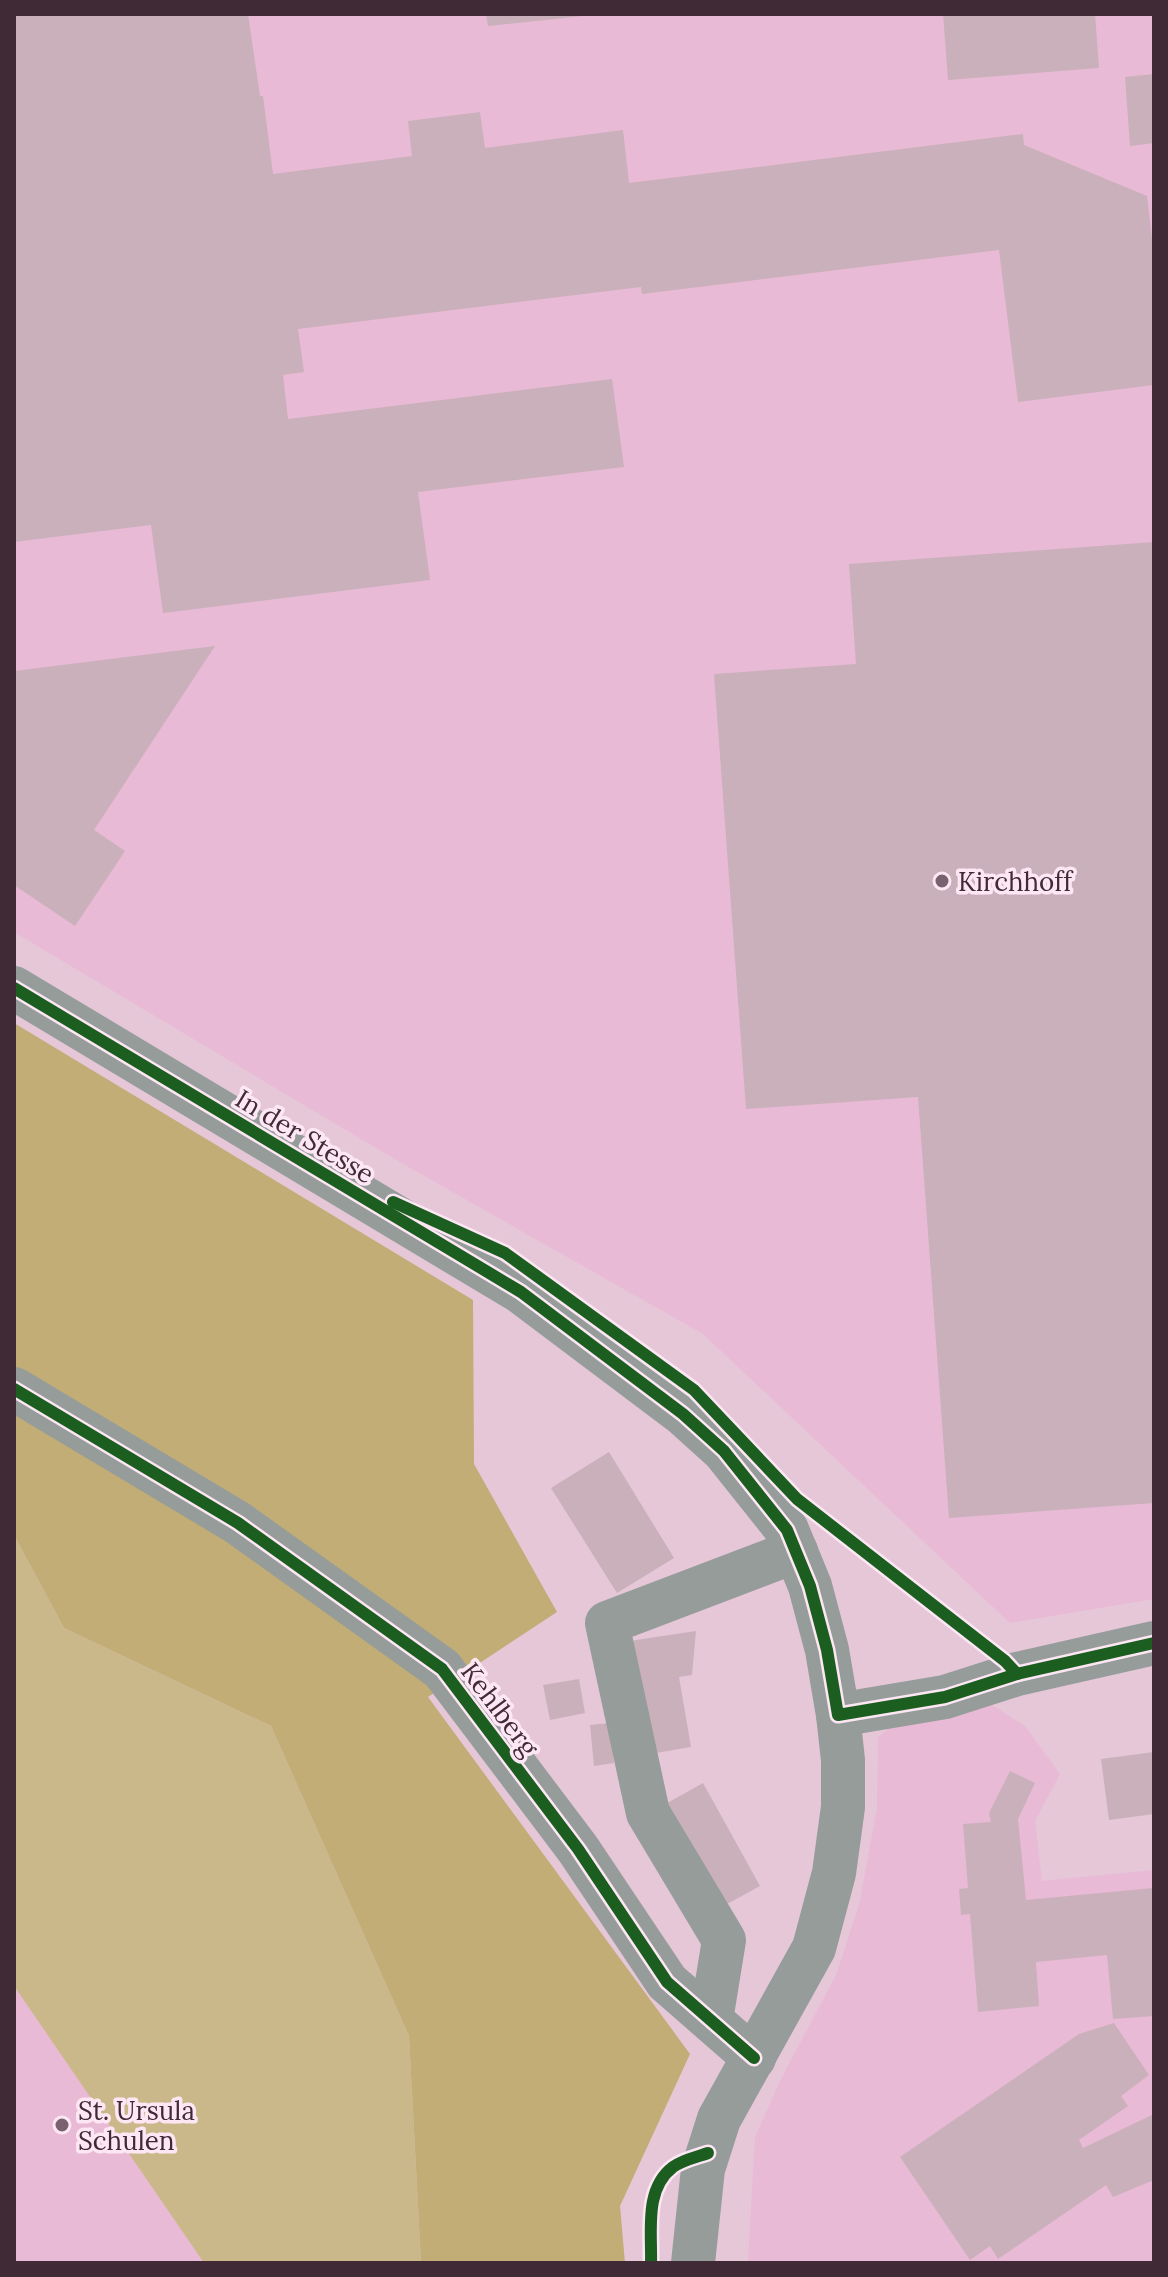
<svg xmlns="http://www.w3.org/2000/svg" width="1168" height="2277" font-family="Lora,serif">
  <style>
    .built { fill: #e9bad5 }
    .green { fill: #cbb88a }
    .forest { fill: #c1ad75 }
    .building { fill: #cab0bb }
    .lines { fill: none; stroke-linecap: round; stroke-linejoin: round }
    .minor { stroke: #969c9a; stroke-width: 44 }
    .cycleway-casing { stroke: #fee7f4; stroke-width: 17 }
    .cycleway { stroke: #1b5e20; stroke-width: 12 }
    .poi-dot { fill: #79616f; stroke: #fee7f4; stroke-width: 3 }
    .labels { text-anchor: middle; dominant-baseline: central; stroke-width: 7; stroke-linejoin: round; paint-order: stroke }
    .poi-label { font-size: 26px; fill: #3f2a36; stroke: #fee7f4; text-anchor: start }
    .street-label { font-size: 26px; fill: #3f2a36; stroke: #fee7f4 }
  </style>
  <rect width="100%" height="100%" fill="#e5c7d8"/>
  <g class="built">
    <polygon points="14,14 1154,14 1154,1599 1010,1623 703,1334 398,1161 14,932"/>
    <polygon points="989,1703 1025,1726 1060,1774 1035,1821 1042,1881 1154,1870 1154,2263 748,2263 755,2137 782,2077 836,1975 859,1905 877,1808 878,1737 894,1725"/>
    <polygon points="14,1986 204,2263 14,2263"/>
  </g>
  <polygon class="green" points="14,1535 64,1628 271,1726 409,2036 421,2263 204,2263 14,1986"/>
  <polygon class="forest" points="14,1023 473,1300 474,1464 557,1612 428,1697 690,2054 620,2206 625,2263 421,2263 409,2036 271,1726 64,1628 14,1535"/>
  <g class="building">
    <polygon points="14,14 248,14 260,96 263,96 273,174 412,156 408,121 480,112 485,148 623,130 629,183 1023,134 1024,145 1147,196 1154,256 1154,385 1018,402 999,250 642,294 641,287 298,329 304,372 283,375 288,419 612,379 624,467 418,492 430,580 163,613 151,525 14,542"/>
    <polygon points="486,14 583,14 583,16 488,26"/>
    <polygon points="943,14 1095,14 1099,68 948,80"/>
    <polygon points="1154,74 1154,143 1130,146 1125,77"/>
    <polygon points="1154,542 1154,1503 949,1518 918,1097 746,1109 714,674 856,664 849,564"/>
    <polygon points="215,646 94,830 125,851 75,926 14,885 14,671"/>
    <polygon points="609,1452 674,1558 617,1593 551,1488"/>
    <polygon points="696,1631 692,1675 679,1677 691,1747 644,1755 623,1642"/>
    <polygon points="579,1679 585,1713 550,1720 543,1685"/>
    <polygon points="609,1723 614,1763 594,1766 590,1725"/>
    <polygon points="1154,1752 1154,1814 1109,1820 1101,1759"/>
    <polygon points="1010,1771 1035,1783 1018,1819 1026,1900 1153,1888 1154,2016 1113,2019 1107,1955 1036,1962 1039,2006 978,2012 970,1914 961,1915 959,1889 968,1888 963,1824 991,1822 989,1813"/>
    <polygon points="703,1783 760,1886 718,1909 662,1806"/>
    <polygon points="1114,2023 1149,2075 1121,2096 1128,2106 1079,2140 1083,2148 1154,2114 1154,2180 1113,2197 1106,2185 998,2259 990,2246 970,2260 900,2157 1079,2034"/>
  </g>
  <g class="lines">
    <g class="minor">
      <polyline points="14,988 521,1292 683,1414 724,1451 787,1530 810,1586 827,1650 838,1715 843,1760 843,1807 834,1873 814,1948 719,2119 703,2169 693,2263"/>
      <polyline points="14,1389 238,1523 442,1669 578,1849 667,1982 754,2058"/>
      <polyline points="838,1715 945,1697 1017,1674 1154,1643"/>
      <polyline points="711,2020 724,1940 648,1813 607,1623 796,1551"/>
    </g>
    <g class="cycleway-casing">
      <g id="cycleway">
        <polyline points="14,988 521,1292 683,1414 724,1451 787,1530 810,1586 827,1650 838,1715 945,1697 1017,1674 1154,1643"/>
        <polyline points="393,1202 505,1253 694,1390 797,1499 1005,1661 1017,1674"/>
        <polyline points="14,1389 238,1523 442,1669 578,1849 667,1982 754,2058"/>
        <path d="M651 2263C652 2231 644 2189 673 2167 682 2160 697 2157 708 2153"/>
      </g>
    </g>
    <use href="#cycleway" class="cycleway"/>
  </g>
  <g class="poi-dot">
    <circle cx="942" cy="881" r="8"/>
    <circle cx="62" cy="2125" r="8"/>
  </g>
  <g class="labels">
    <g class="poi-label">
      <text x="958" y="881">Kirchhoff</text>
      <text x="78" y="2110">St. Ursula<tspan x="78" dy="30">Schulen</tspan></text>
    </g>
    <g class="street-label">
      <text transform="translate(305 1136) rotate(31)">In der Stesse</text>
      <text transform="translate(500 1709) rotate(53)">Kehlberg</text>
    </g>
  </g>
  <rect width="1168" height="2277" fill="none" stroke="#3f2a36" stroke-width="32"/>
</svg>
